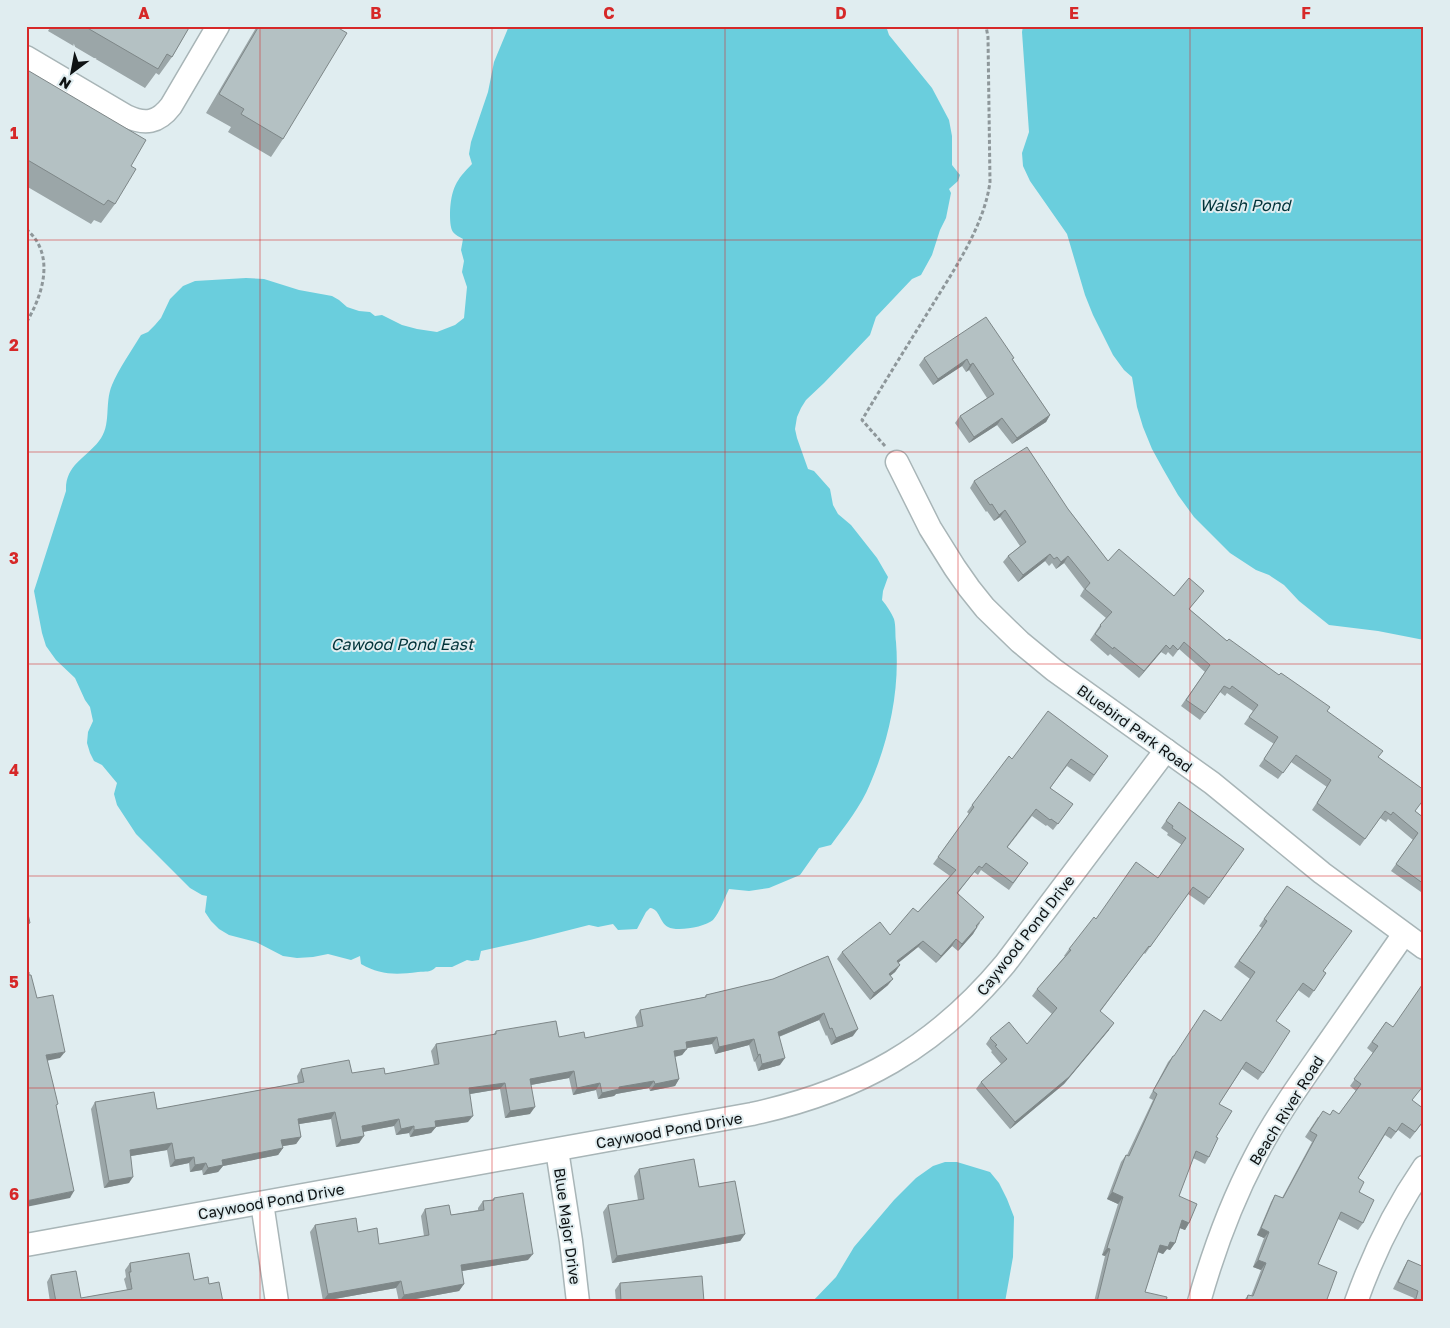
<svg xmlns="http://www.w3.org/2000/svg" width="1450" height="1328" font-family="'Golos Text',sans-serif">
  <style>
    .water { fill: #6acedd }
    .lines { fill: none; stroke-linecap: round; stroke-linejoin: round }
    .minor-casing { stroke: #a8b5b7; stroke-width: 25 }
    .path { stroke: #8e979a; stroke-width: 3; stroke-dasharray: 4 2.5; stroke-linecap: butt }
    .minor { stroke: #fff; stroke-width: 22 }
    .wall { fill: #9ba6a8 }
    .shaded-wall { fill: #7e8788 }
    .building { fill: #b4c1c3; stroke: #7e8788 }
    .grid { fill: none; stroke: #d62828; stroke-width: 1; stroke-opacity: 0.55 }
    .labels { text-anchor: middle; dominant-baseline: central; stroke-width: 4; stroke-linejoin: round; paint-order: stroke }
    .street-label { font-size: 15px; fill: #0e1213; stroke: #e0edf0 }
    .water-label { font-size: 16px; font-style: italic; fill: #003339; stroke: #e0edf0 }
    .neatline { fill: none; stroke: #d62828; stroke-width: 2 }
    .grid-label { font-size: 16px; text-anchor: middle; font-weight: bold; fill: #d62828 }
  </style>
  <rect width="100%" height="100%" fill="#e0edf0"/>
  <g class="water">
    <path d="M509 26H886L889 35 932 88 949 120 952 136V165L960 175 958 181 949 189 951 193 946 218 940 230 932 255 921 275 912 279 876 317 870 335 824 383 806 400 801 408 797 417 795 429 797 438 808 469 814 471 830 489 833 505 838 514 851 525 877 558 888 577 883 591 882 600C887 606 891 612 894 619 896 626 895 635 896 642 900 690 889 740 870 784 861 806 845 826 831 845L819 848 800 875 769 888 749 891 729 889C724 899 720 912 713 920 705 927 677 932 668 927 659 922 660 909 650 908L646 912 637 929 618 930 613 924 598 927 589 925 530 940 481 951 479 960 472 961 467 960 452 967H436C430 973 426 971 418 972 396 975 380 975 361 964L360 956 351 960 328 954 313 957 297 958 283 956 256 942 229 935 219 929 211 921 205 912 207 896 202 895 190 888 136 834 117 805 114 794 117 783 102 765 94 761 90 753 87 743 88 732 93 721 90 707 85 700 75 678 56 660 46 646 42 633 34 591 66 491C65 465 85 459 99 441 112 425 104 404 112 385 118 370 132 350 141 335L148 332 155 325 161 318 170 299 183 286 195 281 246 278 264 279 299 290 332 296 339 300 347 307 359 311 370 312 375 316 382 315 402 325 417 329 437 332 455 325 464 318 467 287 462 272 464 261 461 250 463 239C460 237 455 235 453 232 450 228 450 218 450 213 451 189 456 180 472 164L469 154 471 142 488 92 494 62Z"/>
    <polygon points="1023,26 1424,26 1424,640 1378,631 1329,625 1299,601 1284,585 1269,575 1256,570 1230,553 1194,517 1178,495 1163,469 1152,449 1143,427 1137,407 1132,377 1124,370 1113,355 1093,315 1085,295 1067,234 1030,181 1023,166 1022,153 1029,132 1022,32"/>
    <polygon points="945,1162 957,1162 990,1172 999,1183 1007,1199 1014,1217 1013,1257 1005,1302 812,1302 836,1277 854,1247 894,1200 916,1178 933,1166"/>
  </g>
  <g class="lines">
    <g class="minor-casing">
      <g id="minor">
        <path d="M26 57 126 116C145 125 158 123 171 106L218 26"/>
        <polyline points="897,462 930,528 955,568 969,588 985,608 1020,642 1054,670 1212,783 1322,873 1424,948"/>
        <polyline points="557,1150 571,1241 578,1302"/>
        <polyline points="262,1203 277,1302"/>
        <path d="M26 1245 752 1114C858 1091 935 1048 1005 964L1166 750"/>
        <path d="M1199 1302C1213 1252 1231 1203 1255 1157 1275 1118 1301 1082 1326 1046 1352 1009 1378 971 1404 934"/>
        <path d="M1356 1302C1373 1254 1395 1209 1424 1167"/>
      </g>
    </g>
    <g class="path">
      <path d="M26 229C56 254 43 295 26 323"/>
      <path d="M885 446 862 420C884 383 907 346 930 309 953 271 984 227 990 182L988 37 986 26"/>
    </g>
    <use href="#minor" class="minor"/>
  </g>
  <g class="wall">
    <polygon points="51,26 190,26 172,57 159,75 156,73 145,88 48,31"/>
    <polygon points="257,26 335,26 283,139 271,157 228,132 231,127 206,113"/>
    <polygon points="26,75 131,166 115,204 101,223 94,220 91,224 26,186"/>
    <polygon points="924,358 1013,360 1050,415 1046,422 1012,444 997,425 969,443 955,423 960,416 987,398 969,370 966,372 962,366 933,385 919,365"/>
    <polygon points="974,481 1068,509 1108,561 1174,596 1204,591 1189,609 1227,641 1327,711 1378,757 1415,811 1424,818 1424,887 1421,892 1391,871 1413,840 1388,819 1386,822 1380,818 1360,846 1312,810 1327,787 1291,762 1278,779 1259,766 1274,744 1244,724 1253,711 1227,693 1225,696 1220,692 1200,720 1181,706 1205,672 1179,649 1173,657 1168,652 1166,655 1161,652 1139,678 1110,654 1108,656 1090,640 1100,625 1106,618 1080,596 1084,589 1064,563 1056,569 1052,563 1049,566 1045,561 1018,582 1003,562 1008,556 1020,546 1000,517 994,521 987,511 986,512 970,488"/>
    <polygon points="1108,756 1090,782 1067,766 1050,788 1073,804 1053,830 1047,825 1046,826 1032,816 1007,848 1028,863 1009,890 981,870 978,875 974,872 958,893 980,923 973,934 958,951 952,946 936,963 918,947 898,963 900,965 895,972 890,976 888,985 870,1000 837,959 842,952 890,935 918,912 950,876 933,864 969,814 967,812 972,805 1012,759"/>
    <polygon points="1179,802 1244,849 1204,905 1188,894 1145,954 1144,953 1100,1012 1109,1030 1064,1084 1010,1129 976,1089 981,1082 1001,1064 991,1052 992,1051 986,1044 990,1038 1027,1044 1052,1014 1032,996 1037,989 1065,956 1064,956 1069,949 1096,919 1158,878 1182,845 1167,835 1168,833 1161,828"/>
    <polygon points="1287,886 1323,971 1326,973 1309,998 1298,990 1276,1021 1263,1073 1258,1080 1242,1069 1219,1104 1216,1137 1209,1157 1205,1164 1193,1158 1179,1196 1189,1223 1185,1230 1180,1228 1175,1243 1170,1250 1167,1249 1163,1254 1158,1252 1145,1292 1166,1302 1094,1302 1105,1256 1102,1255 1118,1204 1107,1199 1121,1162 1126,1155 1127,1155 1153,1100 1149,1098 1168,1062 1173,1056 1174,1056 1221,1021 1250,979 1234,967 1262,928 1259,926"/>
    <polygon points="828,956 853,1036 831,1045 827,1035 826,1036 819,1020 779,1037 780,1065 758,1071 755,1061 754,1062 749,1045 715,1054 712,1044 687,1048 682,1055 675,1057 679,1079 675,1086 650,1091 649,1088 616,1094 614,1096 598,1099 596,1090 573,1095 569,1078 531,1085 530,1114 505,1118 500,1089 470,1094 468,1122 436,1127 431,1133 410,1137 409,1133 396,1135 394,1126 363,1132 359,1143 336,1147 331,1119 299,1124 301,1137 296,1144 283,1146 283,1148 278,1155 223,1166 218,1172 203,1175 202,1170 190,1172 189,1163 170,1167 167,1150 131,1156 129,1183 104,1188 91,1109 95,1102 157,1109 298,1083 297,1076 301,1069 352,1073 385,1074 434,1065 431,1051 436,1044 493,1035 496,1031 559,1037 585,1038 637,1027 635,1017 640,1010 705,997 706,995 773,979"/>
    <polygon points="1386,1022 1412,1101 1424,1121 1410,1139 1398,1130 1391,1139 1385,1135 1358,1178 1363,1223 1358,1230 1338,1219 1318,1264 1326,1302 1243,1302 1248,1295 1251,1296 1261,1270 1253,1267 1264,1238 1257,1235 1271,1202 1275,1195 1282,1198 1312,1142 1305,1137 1318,1117 1329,1115 1339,1114 1356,1091 1350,1086 1373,1053 1367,1048"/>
    <polygon points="639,1169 699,1187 745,1234 740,1241 612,1263 603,1212 608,1205 638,1200 634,1176"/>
    <polygon points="494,1198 528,1260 462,1271 464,1284 459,1291 399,1302 396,1288 323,1301 310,1232 315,1225 358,1232 379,1244 424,1236 421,1216 425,1209 451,1215 478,1210 478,1208 483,1201 492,1200"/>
    <polygon points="1408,1260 1424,1302 1412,1302 1414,1298 1393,1289 1404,1267"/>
    <polygon points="130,1263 209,1284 223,1302 50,1302 47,1282 51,1275 81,1298 127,1290 124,1279 126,1277 125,1270"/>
    <polygon points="620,1283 704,1302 616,1302 615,1290"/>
  </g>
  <g class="shaded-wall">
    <polygon points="967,359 962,366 933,385 938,379"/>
    <polygon points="973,363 969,370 966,372 970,365"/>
    <polygon points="1050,415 1046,422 1012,444 1017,438"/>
    <polygon points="1002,418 997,425 969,443 974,437"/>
    <polygon points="1005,510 1000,517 994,521 999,515"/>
    <polygon points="1050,554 1045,561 1018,582 1023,575"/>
    <polygon points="1068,556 1064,563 1056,569 1061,562"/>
    <polygon points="1166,645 1161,652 1139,678 1144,671"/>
    <polygon points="977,927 973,934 958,951 962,944"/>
    <polygon points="956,939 952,946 936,963 941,956"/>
    <polygon points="923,941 918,947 892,968 897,961"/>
    <polygon points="900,965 895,972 884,981 889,974"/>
    <polygon points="893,979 888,985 870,1000 874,993"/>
    <polygon points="824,1013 819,1020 773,1039 778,1032"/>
    <polygon points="1114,1023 1109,1030 1064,1084 1010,1129 1015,1122"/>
    <polygon points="858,1029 853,1036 831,1045 836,1038"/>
    <polygon points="717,1037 712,1044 681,1049 686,1042"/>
    <polygon points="754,1039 749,1045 715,1054 719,1047"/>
    <polygon points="687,1049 682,1055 669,1058 674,1051"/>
    <polygon points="65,1052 60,1058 41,1062 46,1055"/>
    <polygon points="760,1054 755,1061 754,1062 758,1055"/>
    <polygon points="785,1058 780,1065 758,1071 762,1064"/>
    <polygon points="574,1071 569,1078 525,1086 530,1079"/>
    <polygon points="679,1079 675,1086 650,1091 655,1084"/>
    <polygon points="654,1081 649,1088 616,1094 614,1096 598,1099 602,1093 619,1087"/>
    <polygon points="505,1083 500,1089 464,1095 469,1088"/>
    <polygon points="600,1083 596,1090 573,1095 577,1088"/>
    <polygon points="535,1107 530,1114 505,1118 510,1111"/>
    <polygon points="335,1112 331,1119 293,1125 298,1119"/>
    <polygon points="473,1116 468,1122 436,1127 431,1133 410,1137 414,1130 435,1121"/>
    <polygon points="399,1119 394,1126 357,1133 362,1126"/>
    <polygon points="414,1126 409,1133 396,1135 401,1129"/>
    <polygon points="364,1136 359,1143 336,1147 341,1140"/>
    <polygon points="301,1137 296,1144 277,1147 281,1140"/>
    <polygon points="172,1143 167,1150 125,1157 130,1150"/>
    <polygon points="283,1148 278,1155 223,1166 218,1172 203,1175 208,1168 222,1160"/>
    <polygon points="194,1157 189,1163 170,1167 175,1160"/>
    <polygon points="206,1163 202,1170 190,1172 195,1165"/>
    <polygon points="133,1177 129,1183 104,1188 109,1181"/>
    <polygon points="74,1191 70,1198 26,1207 26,1201"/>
    <polygon points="1112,1192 1123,1197 1118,1204 1107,1199"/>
    <polygon points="1182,1220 1189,1223 1185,1230 1177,1227"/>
    <polygon points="1261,1228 1269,1232 1264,1238 1257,1235"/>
    <polygon points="745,1234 740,1241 612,1263 617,1256"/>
    <polygon points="1170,1242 1175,1243 1170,1250 1167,1249 1163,1254 1155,1251 1160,1245"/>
    <polygon points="1107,1248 1110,1249 1105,1256 1102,1255"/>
    <polygon points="533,1254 528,1260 456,1272 461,1265"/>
    <polygon points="1258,1260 1266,1263 1261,1270 1253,1267"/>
    <polygon points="401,1281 396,1288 323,1301 328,1294"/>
    <polygon points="464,1284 459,1291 399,1302 404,1295"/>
  </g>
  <g class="building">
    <polygon points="84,26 190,26 172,57 167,54 158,69"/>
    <polygon points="259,26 335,26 347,33 283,139 241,114 244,109 219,94"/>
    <polygon points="29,71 146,140 131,166 136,169 115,204 108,200 104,205 26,159 26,75"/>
    <polygon points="986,317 1014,358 1012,359 1050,415 1017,438 1002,418 974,437 960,416 994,394 973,363 970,365 967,359 938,379 924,358"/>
    <polygon points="1027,447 1068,509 1108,561 1119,549 1174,596 1189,578 1204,591 1189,609 1227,641 1229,639 1279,675 1281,673 1330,707 1327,711 1383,751 1378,757 1424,790 1424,799 1415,811 1424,818 1424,884 1396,864 1418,833 1393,812 1391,815 1385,811 1365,839 1317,803 1331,780 1296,755 1283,773 1264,759 1278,737 1249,717 1258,705 1232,686 1230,689 1224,686 1205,713 1186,700 1210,665 1184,642 1178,650 1173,645 1170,649 1166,645 1144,671 1114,647 1113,649 1095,634 1101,626 1100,625 1112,612 1085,589 1090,583 1068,556 1061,562 1057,557 1054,559 1050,554 1023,575 1008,556 1026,542 1005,510 999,515 992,504 990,505 974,481"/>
    <polygon points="1048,711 1108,756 1094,775 1071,759 1050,788 1073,804 1058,824 1051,819 1050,820 1036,809 1007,847 1028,863 1013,883 986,863 982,868 979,866 957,893 984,917 976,926 977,927 962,944 956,939 941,956 923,941 897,961 900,965 889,974 893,979 874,993 842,952 880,922 890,935 913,908 918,912 956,870 938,857 974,807 972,805 1009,756 1012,759"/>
    <polygon points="1179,802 1244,849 1209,898 1193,887 1150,947 1149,946 1100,1011 1114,1023 1069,1077 1015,1122 981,1082 1007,1059 995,1046 997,1045 990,1038 1009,1022 1027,1044 1057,1008 1037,989 1071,950 1069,949 1094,917 1096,919 1136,862 1158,878 1186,838 1172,828 1173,826 1166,821"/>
    <polygon points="1287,886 1352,931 1323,971 1326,973 1314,991 1303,983 1276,1021 1290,1031 1263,1073 1246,1062 1219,1104 1232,1111 1216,1137 1218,1138 1209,1157 1196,1151 1179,1196 1197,1204 1189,1223 1182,1220 1175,1243 1170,1242 1168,1247 1160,1245 1145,1292 1167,1297 1166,1302 1097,1302 1110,1249 1107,1248 1123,1197 1112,1192 1126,1155 1129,1156 1157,1094 1153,1091 1173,1056 1174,1056 1204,1010 1221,1021 1255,972 1239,961 1267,921 1264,919"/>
    <polygon points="26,905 30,923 26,924"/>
    <polygon points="828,956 858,1029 836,1038 832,1028 830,1029 824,1013 778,1032 785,1058 762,1064 760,1054 758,1055 754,1039 719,1047 717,1037 686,1042 687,1049 674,1051 679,1079 655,1084 654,1081 619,1087 619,1089 602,1093 600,1083 577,1088 574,1071 530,1079 535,1107 510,1111 505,1083 469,1088 473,1116 435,1121 436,1127 414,1130 414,1126 401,1129 399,1119 362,1126 364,1136 341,1140 335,1112 298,1119 301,1137 281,1140 283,1148 222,1160 223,1165 208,1168 206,1163 195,1165 194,1157 175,1160 172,1143 130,1150 133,1177 109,1181 95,1102 154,1092 157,1109 304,1082 301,1069 349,1060 352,1073 384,1068 385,1074 439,1064 436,1044 496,1034 496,1031 556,1021 559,1037 584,1032 585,1038 643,1026 640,1010 706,997 706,995 773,979"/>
    <polygon points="26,968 27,972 29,972 29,975 31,975 37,998 53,995 65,1052 46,1055 58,1104 56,1105 74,1191 26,1201"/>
    <polygon points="1422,985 1424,986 1424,1085 1412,1100 1424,1109 1424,1120 1415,1132 1402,1123 1396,1132 1389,1127 1358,1178 1364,1182 1359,1192 1374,1200 1363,1223 1341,1212 1318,1264 1337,1272 1326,1302 1246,1302 1248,1295 1253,1296 1266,1263 1258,1260 1269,1232 1261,1228 1275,1195 1283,1198 1317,1135 1310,1131 1323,1111 1330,1115 1333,1110 1339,1114 1361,1084 1354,1079 1378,1046 1372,1042 1386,1022 1393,1027"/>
    <polygon points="694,1159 699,1187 735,1181 745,1234 617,1256 608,1205 644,1199 639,1169"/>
    <polygon points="523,1193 533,1254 461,1265 464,1284 404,1295 401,1281 328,1294 315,1225 356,1218 358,1232 377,1228 379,1244 429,1235 425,1209 449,1205 451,1215 484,1210 483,1201 494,1200 494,1198"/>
    <polygon points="189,1253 194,1280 208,1277 209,1284 219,1282 223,1302 56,1302 51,1275 76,1271 81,1298 132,1289 129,1272 131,1272 130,1263"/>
    <polygon points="1408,1260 1424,1267 1424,1302 1415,1302 1418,1291 1398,1282"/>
    <polygon points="702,1276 704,1302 621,1302 620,1283"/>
  </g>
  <path class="grid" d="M260 26V1302M492 26V1302M725 26V1302M958 26V1302M1190 26V1302M26 240H1424M26 452H1424M26 664H1424M26 876H1424M26 1088H1424"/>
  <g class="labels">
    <g class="street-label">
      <text transform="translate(1135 728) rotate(36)">Bluebird Park Road</text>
      <text transform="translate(1025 935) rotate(-52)">Caywood Pond Drive</text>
      <text transform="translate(1286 1110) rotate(-58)">Beach River Road</text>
      <text transform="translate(669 1130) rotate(-10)">Caywood Pond Drive</text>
      <text transform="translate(271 1201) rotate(-10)">Caywood Pond Drive</text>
      <text transform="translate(568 1226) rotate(82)">Blue Major Drive</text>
    </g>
    <g class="water-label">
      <text x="1245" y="205">Walsh Pond</text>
      <text x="402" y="644">Cawood Pond East</text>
    </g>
  </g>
  <rect width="1450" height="1328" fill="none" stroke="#e0edf0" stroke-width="55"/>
  <g transform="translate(72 72) rotate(212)" stroke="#e0edf0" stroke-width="4" paint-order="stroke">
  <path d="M0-4L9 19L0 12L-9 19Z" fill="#0e1213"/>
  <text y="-8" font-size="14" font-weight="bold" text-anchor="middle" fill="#0e1213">N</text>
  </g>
  <rect x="28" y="28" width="1394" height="1272" class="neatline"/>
  <g class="grid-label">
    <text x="144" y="19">A</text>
    <text x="376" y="19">B</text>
    <text x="609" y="19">C</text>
    <text x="841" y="19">D</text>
    <text x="1074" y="19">E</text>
    <text x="1306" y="19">F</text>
    <text x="14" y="139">1</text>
    <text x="14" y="351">2</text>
    <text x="14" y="564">3</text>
    <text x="14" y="776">4</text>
    <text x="14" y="988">5</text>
    <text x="14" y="1200">6</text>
  </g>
</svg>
